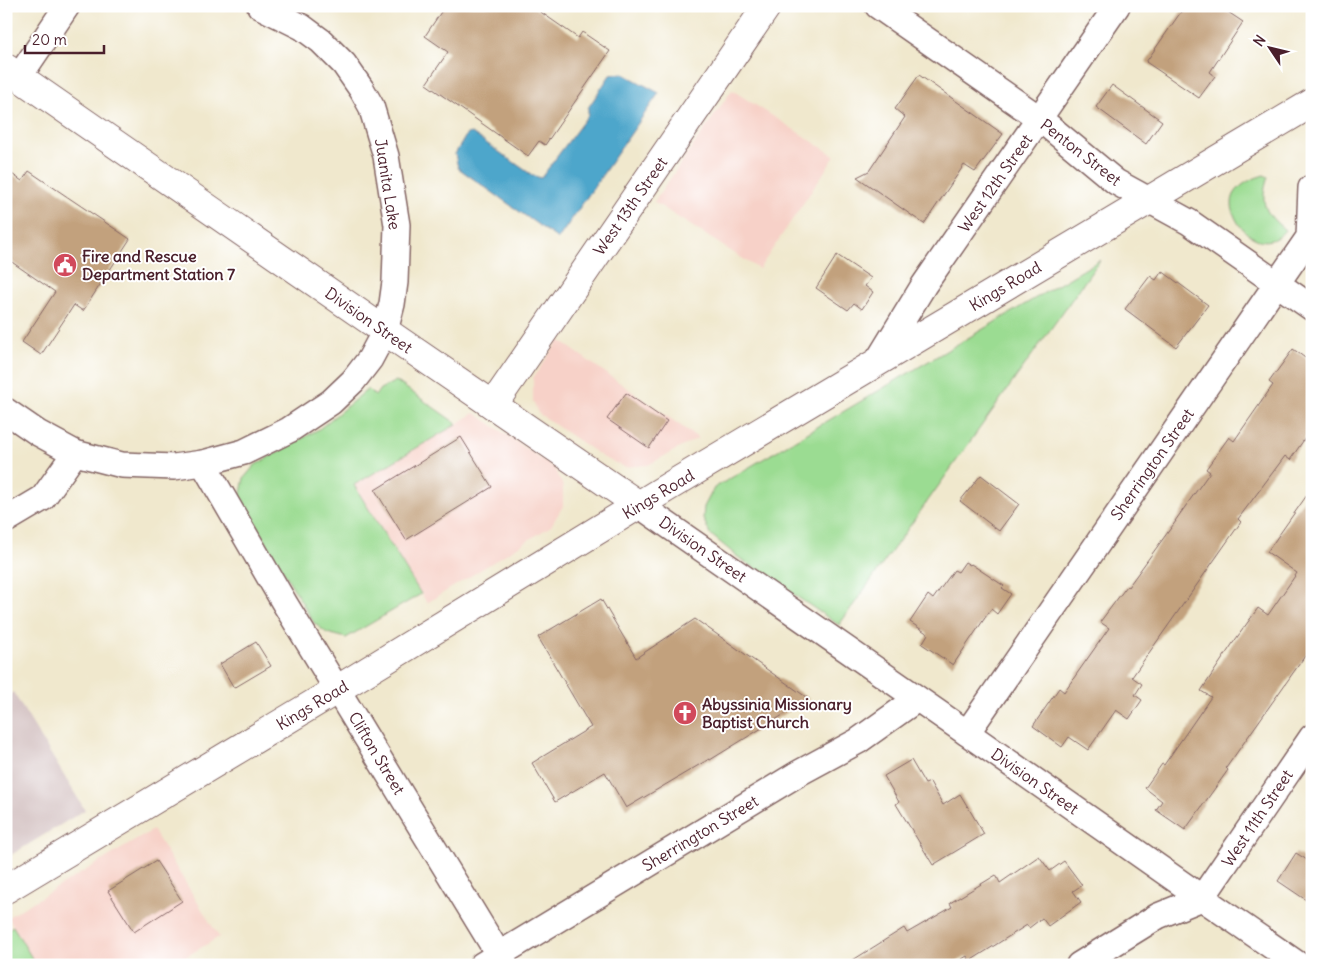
<svg xmlns="http://www.w3.org/2000/svg" width="1318" height="971" font-family="Delius,sans-serif">
  <style>
    .built { fill: #f7d1c8 }
    .industrial { fill: #d2bfc0 }
    .green { fill: #9bdc92; stroke: #727e5e }
    .water { fill: #4ea6cb; stroke: #4c627b }
    .building { fill: #c2a17d }
    .lines { fill: none; stroke-linecap: round; stroke-linejoin: round }
    .street-casing { stroke: #846564; stroke-width: 28 }
    .secondary-casing { stroke: #846564; stroke-width: 30 }
    .primary-casing { stroke: #846564; stroke-width: 30 }
    .street { stroke: #fff; stroke-width: 25 }
    .secondary { stroke: #fff; stroke-width: 28 }
    .primary { stroke: #fff; stroke-width: 28 }
    .labels { text-anchor: middle; dominant-baseline: central; stroke-width: 4; stroke-linejoin: round; paint-order: stroke }
    .street-label { font-size: 16px; fill: #4a1f2b; stroke: #fff }
    .poi-label { font-size: 16px; font-weight: bold; fill: #4a1f2b; stroke: #fff; text-anchor: start }
  </style>
  <rect width="100%" height="100%" fill="#fff"/>
  <filter id="ink" filterUnits="userSpaceOnUse"><feTurbulence type="fractalNoise" baseFrequency=".02" numOctaves="2"/><feDisplacementMap in="SourceGraphic" scale="10" xChannelSelector="R" yChannelSelector="G"/><feConvolveMatrix kernelMatrix="1 2 1 2 8 2 1 2 1" color-interpolation-filters="sRGB"/></filter>
  <filter id="wash" filterUnits="userSpaceOnUse"><feTurbulence type="fractalNoise" baseFrequency=".0096" numOctaves="4" result="noise"/><feDisplacementMap in="SourceGraphic" scale="20" xChannelSelector="R" yChannelSelector="G"/><feGaussianBlur stdDeviation="1.12" result="paint"/><feColorMatrix in="noise" values="0 0 0 0 0 0 0 0 0 0 0 0 0 0 0 0 0 1.4 0 .05"/><feComposite in="paint" operator="in"/></filter>
  <g filter="url(#wash)">
    <rect width="100%" height="100%" fill="#f0e8cd"/>
    <g class="built">
      <polygon points="732,90 835,156 759,269 654,202"/>
      <polygon points="559,340 698,438 648,465 625,467 604,458 538,413 533,401 533,378"/>
      <polygon points="475,413 554,468 563,486 563,506 551,526 427,603 354,485"/>
      <polygon points="153,830 219,937 172,965 36,965 8,917"/>
    </g>
    <polygon class="industrial" points="13,692 85,810 6,858 6,697"/>
    <g class="green">
      <path d="M1264 175 1268 177C1259 204 1265 213 1285 230 1260 262 1221 215 1235 193 1241 183 1254 178 1264 175Z"/>
      <polygon points="1100,260 839,625 738,557 710,534 703,518 704,507 714,488"/>
      <polygon points="396,381 457,424 354,485 421,594 346,638 327,633 314,623 240,498 244,478 255,465 319,429 368,389 375,396 380,389"/>
      <polygon points="13,926 36,965 6,965 6,930"/>
    </g>
    <polygon class="water" points="622,73 659,93 558,239 458,168 455,154 467,134 472,133 532,175 541,178 588,115 588,108 610,75"/>
    <g id="blocks">
      <g class="building">
        <polygon points="445,6 532,6 578,38 582,32 610,51 545,145 539,141 528,156 426,84 448,52 425,36"/>
        <polygon points="1185,6 1219,6 1243,22 1210,72 1215,76 1199,98 1146,62"/>
        <polygon points="919,75 1003,134 975,172 964,165 924,224 857,177 869,171 905,117 895,109"/>
        <polygon points="1112,85 1162,121 1146,144 1096,107"/>
        <polygon points="6,170 22,181 29,171 130,239 83,311 74,305 41,355 22,342 55,292 6,258"/>
        <polygon points="837,255 871,278 865,286 873,292 862,309 854,303 848,310 816,288"/>
        <polygon points="1162,271 1208,305 1176,347 1125,309 1150,276 1156,280"/>
        <polygon points="1293,349 1312,363 1312,428 1290,460 1285,456 1238,519 1241,522 1132,677 1142,684 1135,695 1142,700 1129,719 1116,710 1088,750 1069,737 1062,747 1033,726 1059,688 1064,692 1109,628 1100,622 1127,586 1128,587 1176,521 1175,521 1210,472 1206,469 1229,437 1234,441 1273,385 1269,382"/>
        <polygon points="626,393 667,421 649,448 607,419"/>
        <polygon points="461,437 492,487 406,540 375,490"/>
        <polygon points="981,475 1019,504 999,531 960,501"/>
        <polygon points="1312,488 1312,646 1226,768 1228,770 1185,830 1156,810 1162,801 1145,788 1162,764 1164,765 1211,697 1201,691 1233,643 1258,608 1268,615 1297,573 1267,552"/>
        <polygon points="965,562 970,565 971,564 1004,586 1002,588 1011,594 997,614 991,609 953,665 922,644 928,634 910,622 928,595 933,599 954,570 958,572"/>
        <polygon points="601,599 636,658 695,619 809,699 710,760 709,759 626,808 605,772 555,802 532,763 591,727 538,637"/>
        <polygon points="256,642 271,666 234,688 220,664"/>
        <polygon points="911,760 925,784 930,782 943,805 960,794 984,834 933,865 896,804 899,802 884,776"/>
        <polygon points="1296,853 1312,863 1312,904 1278,881"/>
        <polygon points="1039,856 1050,871 1064,861 1082,885 1073,891 1081,902 1048,926 1042,918 1029,928 1027,925 970,961 967,956 952,965 845,965 904,928 907,933 952,907 950,903 996,875 1000,883"/>
        <polygon points="156,861 182,901 134,932 108,891"/>
      </g>
    </g>
  </g>
  <g filter="url(#ink)">
    <use href="#blocks" fill-opacity="0" stroke="#846564" stroke-width="1"/>
    <g class="lines">
      <g class="street-casing">
        <g id="street">
          <polyline points="878,6 1040,119 1116,182 1189,222 1312,308"/>
          <polyline points="19,77 67,6"/>
          <polyline points="877,362 924,285 1117,6"/>
          <polyline points="6,411 38,433 75,453 122,465 174,467 203,463 244,452 289,430 331,402 353,381 370,359 385,331 392,304 395,282 397,225 386,156 371,106 362,90 344,64 321,41 302,27 260,6"/>
          <polyline points="203,463 285,604 505,965"/>
          <polyline points="639,505 967,733 1202,898 1299,965"/>
          <polyline points="6,520 43,498 75,453"/>
          <polyline points="967,733 1309,237 1311,188"/>
          <polyline points="482,965 799,773 858,741 917,699"/>
          <polyline points="1079,965 1158,916 1202,898 1312,737"/>
        </g>
      </g>
      <g class="secondary-casing">
        <g id="secondary">
          <polyline points="6,68 385,331 639,505"/>
          <polyline points="493,405 767,6"/>
        </g>
      </g>
      <g class="primary-casing">
        <polyline id="primary" points="6,889 338,689 673,484 1312,103"/>
      </g>
      <use href="#street" class="street"/>
      <use href="#secondary" class="secondary"/>
      <use href="#primary" class="primary"/>
    </g>
  </g>
  <defs>
    <g id="civic-disc" transform="scale(1.25)"><circle r="9.5" fill="#d1495b" stroke="#fff"/><path d="M-.6-6.5H3V-4.5H.6V-3L4-1V1h2V6H-6V1h2V-1L-.6-3ZM-1.2 2.5V6h2.4V2.5Z" fill="#fff"/></g>
    <g id="church-disc" transform="scale(1.25)"><circle r="9.5" fill="#d1495b" stroke="#fff"/><path d="M-1.2-6h2.4v3.5h3.3v2.4h-3.3V6h-2.4V-.1h-3.3v-2.4h3.3Z" fill="#fff"/></g>
  </defs>
  <g fill-rule="evenodd">
    <use href="#civic-disc" x="65" y="265"/>
    <use href="#church-disc" x="685" y="713"/>
  </g>
  <g class="labels">
    <g class="street-label">
      <text transform="translate(1081 152) rotate(38)">Penton Street</text>
      <text transform="translate(995 183) rotate(-55)">West 12th Street</text>
      <text transform="translate(388 184) rotate(81)">Juanita Lake</text>
      <text transform="translate(630 206) rotate(-55)">West 13th Street</text>
      <text transform="translate(1005 286) rotate(-31)">Kings Road</text>
      <text transform="translate(369 320) rotate(35)">Division Street</text>
      <text transform="translate(1152 464) rotate(-55)">Sherrington Street</text>
      <text transform="translate(658 494) rotate(-31)">Kings Road</text>
      <text transform="translate(703 549) rotate(35)">Division Street</text>
      <text transform="translate(312 705) rotate(-31)">Kings Road</text>
      <text transform="translate(377 753) rotate(59)">Clifton Street</text>
      <text transform="translate(1035 781) rotate(35)">Division Street</text>
      <text transform="translate(1257 818) rotate(-56)">West 11th Street</text>
      <text transform="translate(700 833) rotate(-31)">Sherrington Street</text>
    </g>
    <g class="poi-label">
      <text x="82" y="256">Fire and Rescue<tspan x="82" dy="18">Department Station 7</tspan></text>
      <text x="702" y="704">Abyssinia Missionary<tspan x="702" dy="18">Baptist Church</tspan></text>
    </g>
  </g>
  <rect width="1318" height="971" fill="none" stroke="#fff" stroke-width="25"/>
  <g transform="translate(1270 48) rotate(305)" stroke="#ffffff" stroke-width="4" paint-order="stroke">
  <path d="M0-4L9 19L0 12L-9 19Z" fill="#4a1f2b"/>
  <text y="-8" font-size="14" font-weight="bold" text-anchor="middle" fill="#4a1f2b">N</text>
  </g>
  <path d="M25 45v8h79v-8" fill="none" stroke="#4a1f2b" stroke-width="2.5"/>
  <text x="32" y="45" font-size="15" fill="#4a1f2b" stroke="#ffffff" stroke-width="4" paint-order="stroke">20 m</text>
</svg>
